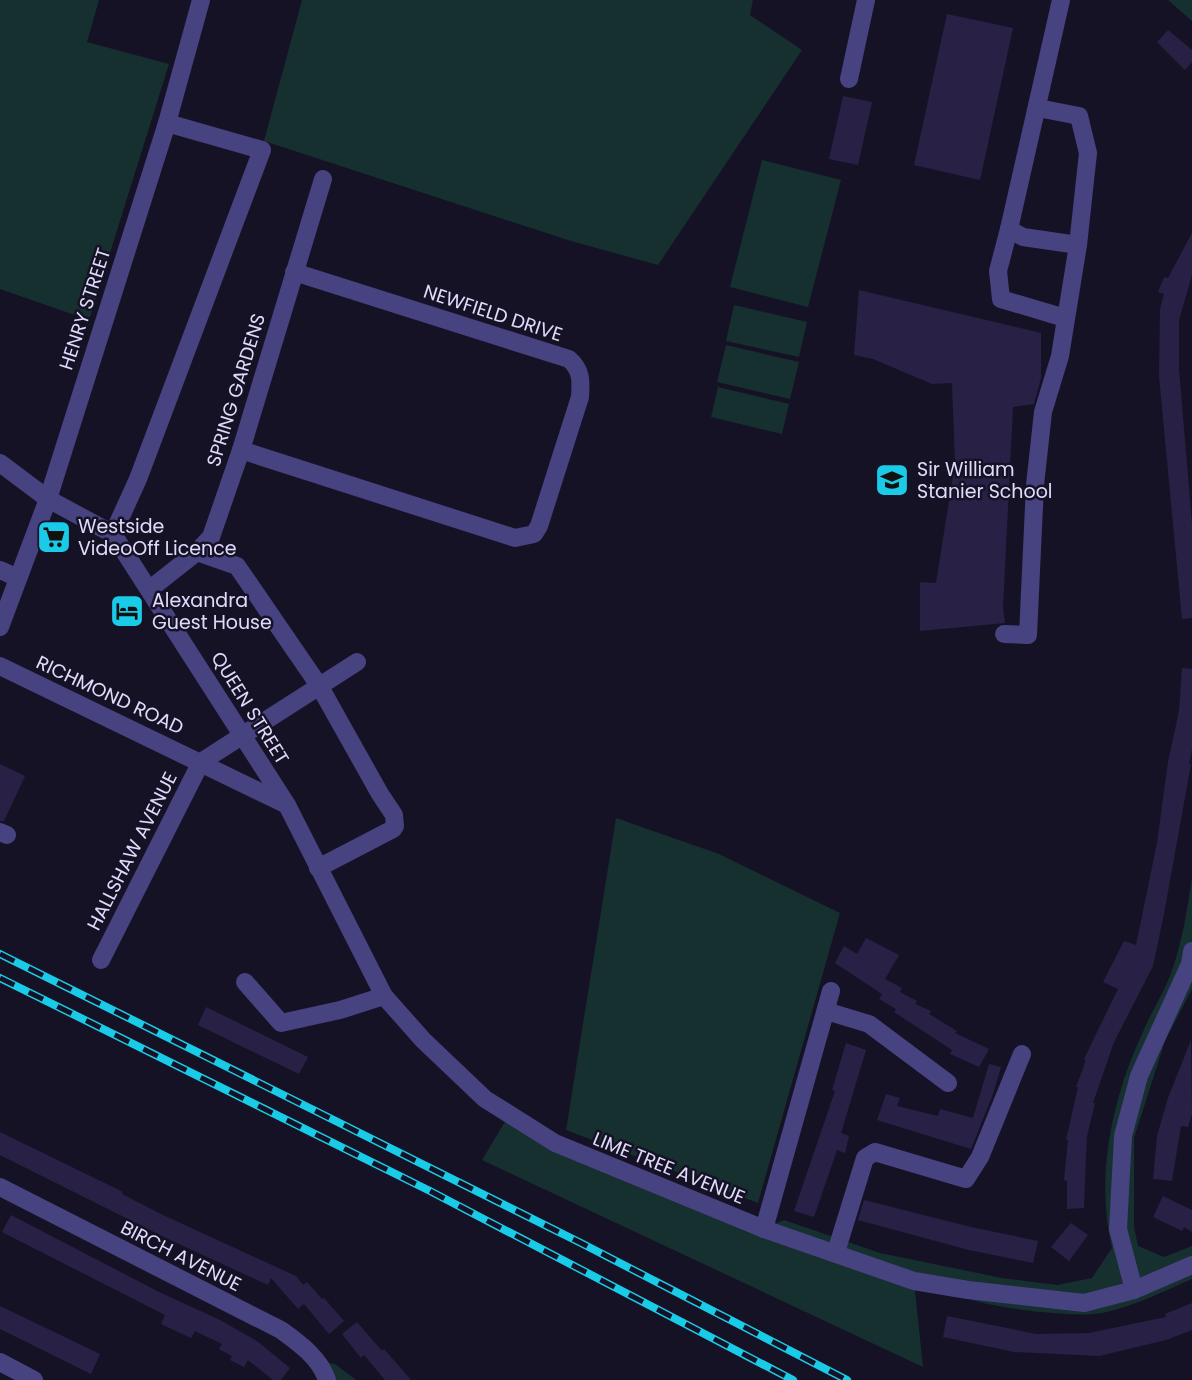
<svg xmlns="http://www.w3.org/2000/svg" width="1192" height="1380" font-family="Poppins,sans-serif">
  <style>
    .green { fill: #162f2f }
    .building { fill: #292045 }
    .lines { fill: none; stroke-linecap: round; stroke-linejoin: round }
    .minor { stroke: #474280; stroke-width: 18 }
    .rail-casing { stroke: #1acbe8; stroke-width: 8 }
    .rail { stroke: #161226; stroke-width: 5; stroke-dasharray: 16; stroke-linecap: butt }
    .labels { text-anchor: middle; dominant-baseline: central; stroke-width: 5; stroke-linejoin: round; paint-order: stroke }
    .street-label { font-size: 19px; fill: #e0dbfb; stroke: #161226 }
    .poi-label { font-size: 19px; fill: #e0dbfb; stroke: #161226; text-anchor: start }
  </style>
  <rect width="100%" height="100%" fill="#161226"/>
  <g class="green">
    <polygon points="0,0 99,0 87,42 169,64 89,320 0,289"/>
    <polygon points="302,0 753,0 750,15 802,50 658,265 571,241 264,141"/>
    <polygon points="1168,0 1192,0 1192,21"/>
    <polygon points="762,160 841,180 808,307 730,287"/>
    <polygon points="734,305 807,322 799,357 726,341"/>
    <polygon points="726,345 799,362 790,399 717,382"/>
    <polygon points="718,387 789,404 782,434 711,417"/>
    <polygon points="616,818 719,854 840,913 758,1203 566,1130"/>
    <path d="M1192 877V989L1165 1041 1134 1138V1227L1138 1246 1164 1257 1192 1246V1279C1165 1291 1136 1305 1107 1312 1090 1316 1071 1314 1054 1313 1004 1310 960 1299 914 1281L923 1367 482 1160 509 1115 763 1229 784 1220 880 1253 1002 1278 1057 1285 1092 1278 1112 1248C1095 1177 1112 1099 1142 1034 1150 1014 1162 996 1170 976 1182 944 1187 911 1192 877Z"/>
    <polygon points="316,1360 335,1364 356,1380 327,1380"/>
  </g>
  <g class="building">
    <polygon points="947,14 1013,28 980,180 914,165"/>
    <polygon points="1168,30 1192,50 1192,62 1185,70 1157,42"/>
    <polygon points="843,96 872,102 858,165 829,159"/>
    <polygon points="1192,233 1192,275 1179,320 1179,369 1192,524 1192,618 1182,619 1159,376 1160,309 1164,294 1158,292 1164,277 1168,278"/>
    <polygon points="859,290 1041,333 1041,378 1034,404 1013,407 1003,607 1005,623 920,631 920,582 936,583 955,463 952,383 932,384 873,359 854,355"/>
    <polygon points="67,522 55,551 44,545 51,527"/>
    <polygon points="1182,668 1192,669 1192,749 1189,764 1191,764 1164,914 1153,966 1114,1042 1093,1103 1095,1103 1087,1136 1086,1156 1084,1208 1067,1209 1067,1181 1064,1180 1068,1140 1066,1140 1078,1087 1076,1087 1086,1060 1084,1059 1118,989 1103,982 1124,941 1136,945 1157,843 1168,762 1179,711"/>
    <polygon points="0,764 25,776 4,821 0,821"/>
    <polygon points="866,938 899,955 885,979 902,988 900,992 917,1001 915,1004 931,1011 929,1014 957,1031 955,1033 989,1049 979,1067 950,1054 952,1050 894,1012 896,1009 879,999 882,994 835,963 844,946 857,954"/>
    <polygon points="206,1007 308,1057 299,1074 198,1025"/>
    <polygon points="1191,1040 1192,1114 1188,1127 1181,1126 1172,1181 1153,1179 1157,1136 1168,1098"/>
    <polygon points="846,1043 866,1050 841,1133 849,1136 845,1153 837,1150 814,1217 794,1211 835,1091 832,1090"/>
    <polygon points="989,1064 1001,1067 993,1094 971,1149 877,1120 886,1094 900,1098 897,1106 938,1116 940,1109 973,1118"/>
    <polygon points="0,1132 123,1192 122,1194 163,1215 296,1276 303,1285 307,1282 322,1299 324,1298 344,1321 329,1334 304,1304 298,1309 271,1278 268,1285 166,1238 0,1155"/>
    <polygon points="1163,1196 1192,1210 1192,1232 1184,1227 1182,1231 1153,1217"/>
    <polygon points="864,1200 971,1227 1038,1241 1033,1263 969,1250 858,1220"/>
    <polygon points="11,1215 159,1292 220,1320 257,1341 290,1368 281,1380 273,1380 248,1360 244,1367 230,1360 232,1356 219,1349 222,1344 195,1331 191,1338 161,1324 165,1315 2,1232"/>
    <polygon points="1071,1223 1088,1235 1069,1261 1051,1247"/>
    <polygon points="1192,1303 1192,1330 1166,1340 1099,1356 1014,1352 943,1337 947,1316 1036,1334 1089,1333 1166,1317 1165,1314"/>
    <polygon points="0,1306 100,1354 91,1374 0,1329"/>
    <polygon points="357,1322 382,1351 384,1349 411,1380 385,1380 364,1355 361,1358 342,1334"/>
  </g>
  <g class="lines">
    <g class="minor">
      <polyline points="1061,0 1009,229 1023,237 1078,245"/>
      <polyline points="849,79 866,0"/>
      <polyline points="1009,229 998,271 1001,299 1065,318"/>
      <path d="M241 450 515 538 534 534 539 526 580 397C581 382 582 370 569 359L294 272"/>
      <polyline points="0,463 48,499 113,534 287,805 384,996 423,1040 485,1099 555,1143 764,1229 914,1281 968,1290 1084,1303 1134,1290 1192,1265"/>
      <polyline points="113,534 138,479 262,150 167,123"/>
      <polyline points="197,552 237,566 320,687 380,794 394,815 395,826 393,829 318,868"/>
      <polyline points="0,570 18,578"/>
      <polyline points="150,589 197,552 211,537 241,450 323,179"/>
      <polyline points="0,627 48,499 167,123 201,0"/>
      <polyline points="1004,634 1028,635 1035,485 1043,412 1060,356 1078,245 1088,153 1079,116 1038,108"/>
      <polyline points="0,666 287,805"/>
      <polyline points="201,762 357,662"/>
      <polyline points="0,832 7,835"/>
      <polyline points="101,960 201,762"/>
      <polyline points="245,982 281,1023 340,1010 384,996"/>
      <polyline points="826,1011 869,1024 948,1083"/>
      <path d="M0 1187 281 1330C299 1343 320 1358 327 1380"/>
      <polyline points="764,1229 831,991"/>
      <polyline points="836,1252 865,1158 875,1152 966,1179 980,1157 1022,1054"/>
      <polyline points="1134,1290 1118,1229 1123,1136 1139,1076 1190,964 1192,951"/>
      <polyline points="0,1362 34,1380"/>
    </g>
    <g class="rail-casing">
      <g id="rail">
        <polyline points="0,954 581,1243 847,1380"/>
        <polyline points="0,978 430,1191 793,1380"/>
      </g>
    </g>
    <use href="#rail" class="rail"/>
  </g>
  <defs>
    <g id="school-square" transform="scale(1.75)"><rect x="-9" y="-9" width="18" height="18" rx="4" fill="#1acbe8" stroke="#161226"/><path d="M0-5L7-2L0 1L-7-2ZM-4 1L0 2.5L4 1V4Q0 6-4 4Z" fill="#111"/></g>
    <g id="supermarket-square" transform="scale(1.75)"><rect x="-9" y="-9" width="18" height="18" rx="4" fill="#1acbe8" stroke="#161226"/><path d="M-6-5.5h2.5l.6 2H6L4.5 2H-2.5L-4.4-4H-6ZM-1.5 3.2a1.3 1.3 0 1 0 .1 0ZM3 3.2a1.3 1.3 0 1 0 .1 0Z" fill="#111"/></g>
    <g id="hotel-square" transform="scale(1.75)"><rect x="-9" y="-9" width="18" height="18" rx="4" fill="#1acbe8" stroke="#161226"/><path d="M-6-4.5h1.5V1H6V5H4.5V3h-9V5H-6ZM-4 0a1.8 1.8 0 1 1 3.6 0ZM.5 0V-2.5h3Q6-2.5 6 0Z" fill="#111"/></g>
  </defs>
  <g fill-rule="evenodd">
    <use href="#school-square" x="892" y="480"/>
    <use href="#supermarket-square" x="54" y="537"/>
    <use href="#hotel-square" x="127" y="611"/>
  </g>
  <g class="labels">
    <g class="street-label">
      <text transform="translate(85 309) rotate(-72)">HENRY STREET</text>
      <text transform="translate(493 313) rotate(18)">NEWFIELD DRIVE</text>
      <text transform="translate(236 390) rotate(-73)">SPRING GARDENS</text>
      <text transform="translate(110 695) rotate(25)">RICHMOND ROAD</text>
      <text transform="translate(250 708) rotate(58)">QUEEN STREET</text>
      <text transform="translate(132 851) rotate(-63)">HALLSHAW AVENUE</text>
      <text transform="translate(669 1168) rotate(22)">LIME TREE AVENUE</text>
      <text transform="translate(181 1256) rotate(27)">BIRCH AVENUE</text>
    </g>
    <g class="poi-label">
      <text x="917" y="469">Sir William<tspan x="917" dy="22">Stanier School</tspan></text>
      <text x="78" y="526">Westside<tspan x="78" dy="22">VideoOff Licence</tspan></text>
      <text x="152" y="600">Alexandra<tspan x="152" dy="22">Guest House</tspan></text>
    </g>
  </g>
</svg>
